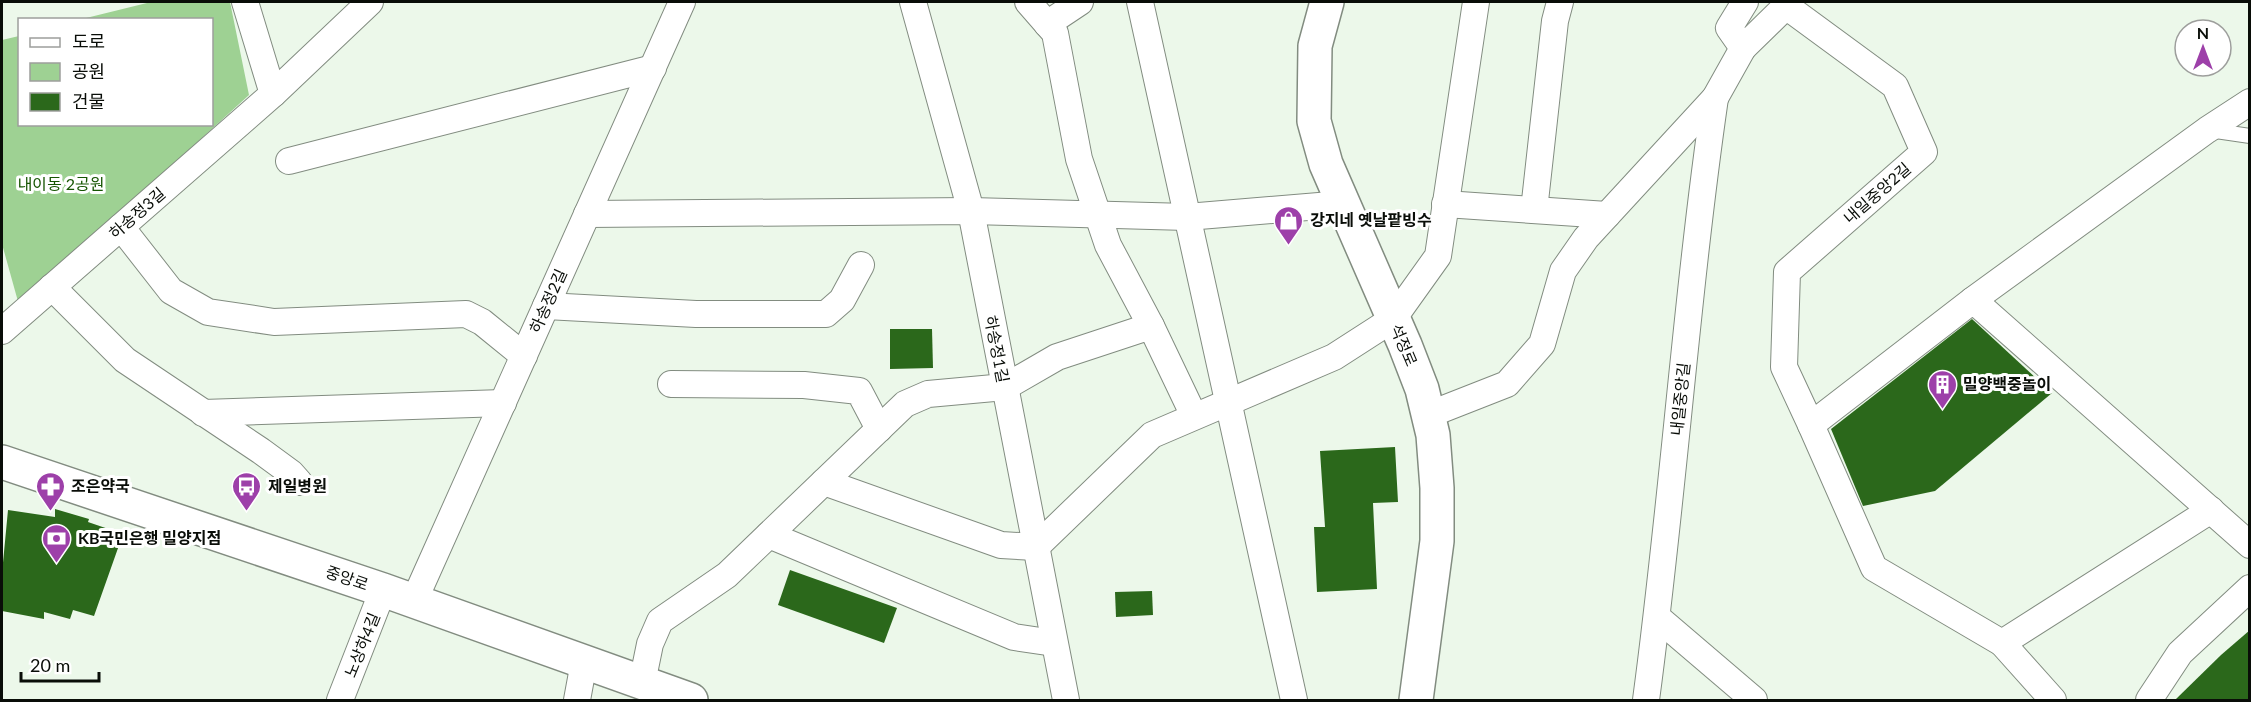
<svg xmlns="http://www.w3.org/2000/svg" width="2251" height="702" font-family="Lato,'Noto Sans KR',sans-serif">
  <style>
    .green { fill: #9ed193 }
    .building { fill: #2b681b }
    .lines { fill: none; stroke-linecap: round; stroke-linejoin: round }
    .lane-casing { stroke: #828c80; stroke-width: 16 }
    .street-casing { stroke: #828c80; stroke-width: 28 }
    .secondary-casing { stroke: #828c80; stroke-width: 36 }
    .lane { stroke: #fff; stroke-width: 14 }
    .street { stroke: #fff; stroke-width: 26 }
    .secondary { stroke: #fff; stroke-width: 33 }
    .labels { text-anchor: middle; stroke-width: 6; stroke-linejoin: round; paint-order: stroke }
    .park-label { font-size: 16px; fill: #165502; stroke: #fff }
    .street-label { font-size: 16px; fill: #090d08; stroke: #fff }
    .poi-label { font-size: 16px; font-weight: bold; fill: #090d08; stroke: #fff; text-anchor: start }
  </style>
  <rect width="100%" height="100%" fill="#ecf8ea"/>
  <!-- green -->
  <path class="green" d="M151 2H230L249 95 19 305 2 244V40L19 36 20 124H212V20L82 19Z"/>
  <!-- building -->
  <g class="building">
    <path d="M1972 319 2052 393 1935 491 1863 506 1831 429Z"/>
    <path d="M890 329H932L933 368 890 369Z"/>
    <path d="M1395 447 1398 502 1373 503 1377 589 1317 592 1314 527H1325L1320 451Z"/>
    <path d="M55 509 89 519 88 522 123 534 94 616 73 610 70 619 44 612V619L2 611V573L8 510 55 517Z"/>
    <path d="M790 570 897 608 884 643 778 605Z"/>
    <path d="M1152 591 1153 615 1116 617 1115 592Z"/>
    <path d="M2250 630V700H2175L2221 655Z"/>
  </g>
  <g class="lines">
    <defs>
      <path id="lane" d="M2209 130 2250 136"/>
      <g id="street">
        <path d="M245 2 273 94"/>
        <path d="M913 2 971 211 1066 700"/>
        <path d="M1028 2 1055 33 1079 159 1108 245 1151 326"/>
        <path d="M1140 2 1294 700"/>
        <path d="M1047 24 1080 2"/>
        <path d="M1743 48 1729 28 1745 2"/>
        <path d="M289 161 653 68"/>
        <path d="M1445 204 1607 215"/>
        <path d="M1534 210 1555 21 1560 2"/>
        <path d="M587 214 971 211 1187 217 1343 204"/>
        <path d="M121 227 171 291 208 312 274 322 466 314 482 322 524 356"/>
        <path d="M52 287 125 360 261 451 291 473 299 482"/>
        <path d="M1973 300 2207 130 2250 102"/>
        <path d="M546 306 696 314H826L842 300 861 265"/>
        <path d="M2 331 273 94 370 2"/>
        <path d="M671 384 804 385 859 391 879 429"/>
        <path d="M203 413 503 403"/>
        <path d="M1428 415 1507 384 1542 344 1563 271 1586 238 1715 98 1743 48 1786 6 1895 86 1924 152 1787 272 1784 367 1811 425 1973 300 2250 545"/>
        <path d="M1811 425 1874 568 2002 643 2211 510"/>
        <path d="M824 482 1001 545 1036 547 1152 435 1334 357 1393 319 1438 256 1476 2"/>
        <path d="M769 535 1014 637 1054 643"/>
        <path d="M414 601 682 2"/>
        <path d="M1658 618 1754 700"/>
        <path d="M2002 643 2053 700"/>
        <path d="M642 683 650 644 660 621 727 575 905 404 928 394 1005 387 1057 357 1151 326 1194 416"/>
        <path d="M340 700 383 590"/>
        <path d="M577 700 584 662"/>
        <path d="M1646 700C1673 500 1686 298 1715 98"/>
        <path d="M2149 700 2180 653 2250 588"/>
      </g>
      <g id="secondary">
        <path d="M1327 2 1315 46 1314 121 1326 164 1405 345 1422 389 1433 435 1437 488V541L1416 700"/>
        <path d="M2 462 383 590 691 700"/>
      </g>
    </defs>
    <!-- lane casing -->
    <use href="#lane" class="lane-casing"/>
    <!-- street casing -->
    <use href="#street" class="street-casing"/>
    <!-- secondary casing -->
    <use href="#secondary" class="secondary-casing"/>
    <!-- lane -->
    <use href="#lane" class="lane"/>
    <!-- street -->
    <use href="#street" class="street"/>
    <!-- secondary -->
    <use href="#secondary" class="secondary"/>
  </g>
  <!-- icons -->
  <defs>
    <symbol id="shop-pin" viewBox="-11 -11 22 30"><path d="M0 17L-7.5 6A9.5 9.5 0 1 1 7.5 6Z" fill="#9d40a9" stroke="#fff"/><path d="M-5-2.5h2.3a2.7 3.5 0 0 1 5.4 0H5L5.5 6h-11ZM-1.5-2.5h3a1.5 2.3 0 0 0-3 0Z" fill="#fff"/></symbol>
    <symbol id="building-pin" viewBox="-11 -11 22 30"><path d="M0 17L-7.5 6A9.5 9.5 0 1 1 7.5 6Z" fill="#9d40a9" stroke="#fff"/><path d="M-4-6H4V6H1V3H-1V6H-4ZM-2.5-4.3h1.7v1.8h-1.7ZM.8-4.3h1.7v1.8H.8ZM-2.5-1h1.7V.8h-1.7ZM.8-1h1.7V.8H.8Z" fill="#fff"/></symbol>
    <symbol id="pharmacy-pin" viewBox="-11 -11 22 30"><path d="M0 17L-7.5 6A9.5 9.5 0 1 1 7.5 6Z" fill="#9d40a9" stroke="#fff"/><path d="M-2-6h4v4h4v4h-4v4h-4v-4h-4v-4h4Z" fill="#fff"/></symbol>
    <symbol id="bus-pin" viewBox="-11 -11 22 30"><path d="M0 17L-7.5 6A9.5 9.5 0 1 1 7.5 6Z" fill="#9d40a9" stroke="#fff"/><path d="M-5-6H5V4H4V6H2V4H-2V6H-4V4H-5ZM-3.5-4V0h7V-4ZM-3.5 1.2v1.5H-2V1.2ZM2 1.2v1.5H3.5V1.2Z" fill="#fff"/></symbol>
    <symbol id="bank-pin" viewBox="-11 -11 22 30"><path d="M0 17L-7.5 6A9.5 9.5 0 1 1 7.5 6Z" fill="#9d40a9" stroke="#fff"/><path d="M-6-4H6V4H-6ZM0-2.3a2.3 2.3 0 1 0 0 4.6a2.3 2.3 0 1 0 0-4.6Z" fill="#fff"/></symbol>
  </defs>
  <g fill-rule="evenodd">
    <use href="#shop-pin" x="1272" y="204" width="33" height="45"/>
    <use href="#building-pin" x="1926" y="368" width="33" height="45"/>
    <use href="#pharmacy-pin" x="34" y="470" width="33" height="45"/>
    <use href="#bus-pin" x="230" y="470" width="33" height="45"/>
    <use href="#bank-pin" x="40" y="522" width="33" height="45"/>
  </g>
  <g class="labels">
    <!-- park labels -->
    <g class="park-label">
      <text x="61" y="190">내이동 2공원</text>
    </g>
    <!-- street labels -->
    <g class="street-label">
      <text transform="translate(1877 193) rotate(-41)" y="6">내일중앙2길</text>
      <text transform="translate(137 213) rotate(-41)" y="6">하송정3길</text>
      <text transform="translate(548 301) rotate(-66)" y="6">하송정2길</text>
      <text transform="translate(1404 345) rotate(67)" y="6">석정로</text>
      <text transform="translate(997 349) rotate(79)" y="6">하송정1길</text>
      <text transform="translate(1680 399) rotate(-84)" y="6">내일중앙길</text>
      <text transform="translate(347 578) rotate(19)" y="6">중앙로</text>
      <text transform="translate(362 645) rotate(-68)" y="6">노상하4길</text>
    </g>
    <!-- poi labels -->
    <g class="poi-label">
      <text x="1310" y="226">강지네 옛날팥빙수</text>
      <text x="1963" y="390">밀양백중놀이</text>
      <text x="71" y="492">조은약국</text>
      <text x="268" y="492">제일병원</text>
      <text x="78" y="544">KB국민은행 밀양지점</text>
    </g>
  </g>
  <!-- border -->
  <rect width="2251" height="702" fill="none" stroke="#090d08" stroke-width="6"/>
  <!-- legend -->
  <rect x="18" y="18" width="195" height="108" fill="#ffffff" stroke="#9d9e9c" stroke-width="1.5"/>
  <rect x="30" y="38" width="30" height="9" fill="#ffffff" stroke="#9d9e9c" stroke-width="1.5"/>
  <text x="72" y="48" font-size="18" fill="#090d08">도로</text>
  <rect x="30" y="63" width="30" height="18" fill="#9ed193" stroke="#9d9e9c" stroke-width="1.5"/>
  <text x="72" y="78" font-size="18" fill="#090d08">공원</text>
  <rect x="30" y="93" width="30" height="18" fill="#2b681b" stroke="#9d9e9c" stroke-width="1.5"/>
  <text x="72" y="108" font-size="18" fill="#090d08">건물</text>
  <!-- north arrow -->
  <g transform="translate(2203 48)"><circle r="28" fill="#ffffff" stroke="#9d9e9c" stroke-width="1.5"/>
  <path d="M0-4.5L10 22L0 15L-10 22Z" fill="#9d40a9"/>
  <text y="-9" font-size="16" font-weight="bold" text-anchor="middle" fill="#090d08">N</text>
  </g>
  <!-- scale -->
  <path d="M21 672v9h78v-9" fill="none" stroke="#090d08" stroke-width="3"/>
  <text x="30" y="672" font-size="18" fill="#090d08" stroke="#ffffff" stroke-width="4.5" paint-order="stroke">20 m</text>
</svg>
